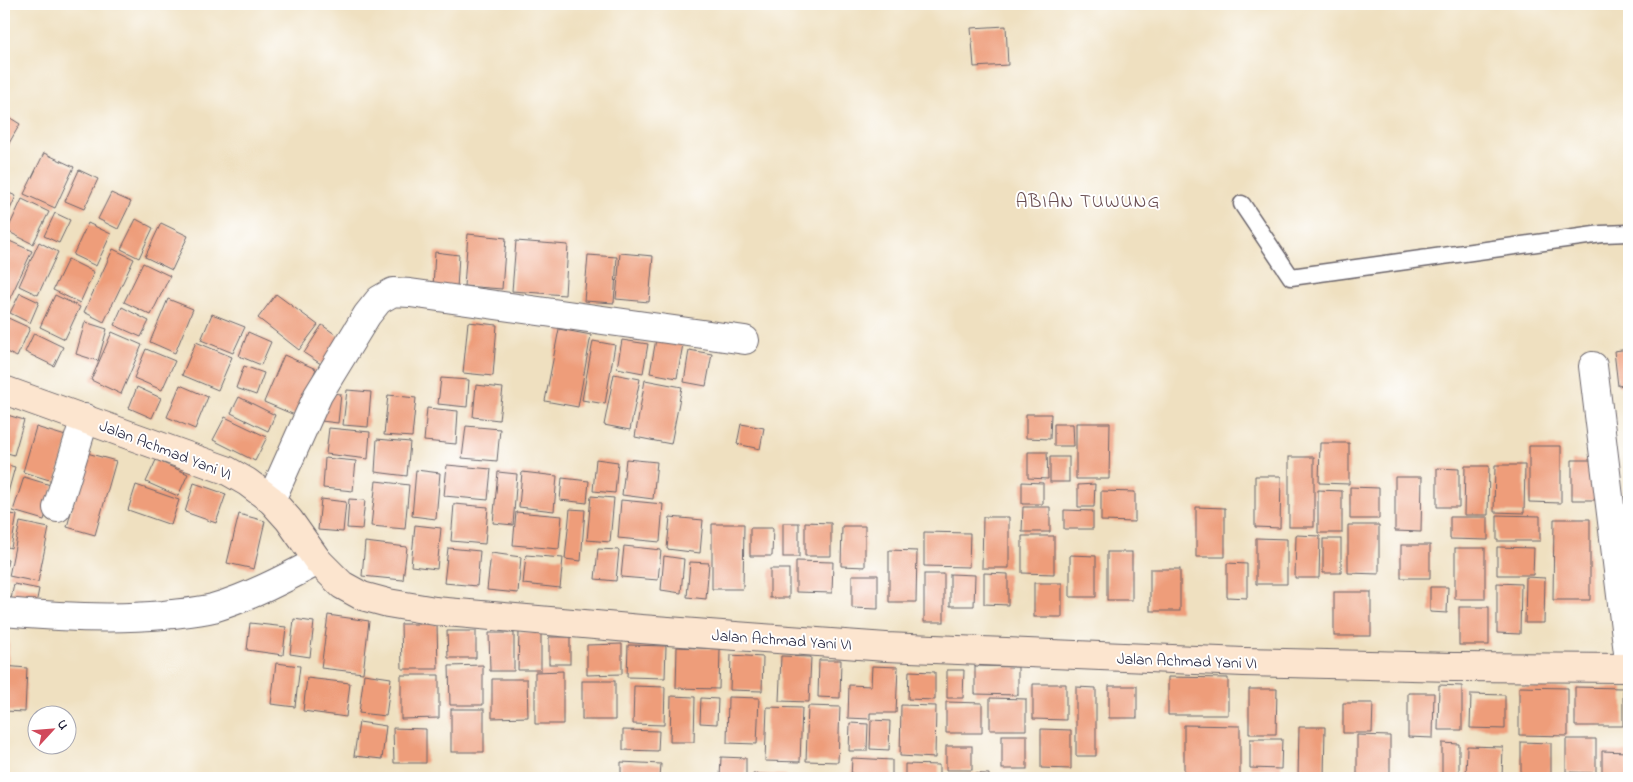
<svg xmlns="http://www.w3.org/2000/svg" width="1633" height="782" font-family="'Indie Flower',sans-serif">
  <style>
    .building { fill: #ee9d7a }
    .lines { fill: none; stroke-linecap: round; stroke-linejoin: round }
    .lane-casing { stroke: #6a646a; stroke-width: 19 }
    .street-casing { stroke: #6a646a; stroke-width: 30 }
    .secondary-casing { stroke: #6a646a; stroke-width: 30 }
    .lane { stroke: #fff; stroke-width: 16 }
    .street { stroke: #fff; stroke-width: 28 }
    .secondary { stroke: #fce5cf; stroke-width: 28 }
    .labels { text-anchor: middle; stroke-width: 4; stroke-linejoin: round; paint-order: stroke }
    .street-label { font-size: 16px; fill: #22223b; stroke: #fff }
    .quarter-label { font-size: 19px; letter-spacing: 1px; fill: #694d51; stroke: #fff }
  </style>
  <rect width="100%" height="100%" fill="#fff"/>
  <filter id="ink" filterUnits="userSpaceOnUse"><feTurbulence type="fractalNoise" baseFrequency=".02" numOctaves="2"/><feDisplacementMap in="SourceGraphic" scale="10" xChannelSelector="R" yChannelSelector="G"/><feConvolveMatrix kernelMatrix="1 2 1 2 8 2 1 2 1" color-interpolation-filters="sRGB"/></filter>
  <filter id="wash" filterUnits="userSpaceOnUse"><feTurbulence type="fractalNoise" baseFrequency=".0096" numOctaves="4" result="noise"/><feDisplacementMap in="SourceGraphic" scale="20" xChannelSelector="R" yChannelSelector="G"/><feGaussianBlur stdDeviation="1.12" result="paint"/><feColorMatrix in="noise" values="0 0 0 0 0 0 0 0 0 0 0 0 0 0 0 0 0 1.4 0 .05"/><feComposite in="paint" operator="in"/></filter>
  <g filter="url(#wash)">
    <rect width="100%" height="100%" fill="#efe0c0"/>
    <g id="blocks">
      <!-- building -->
      <g class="building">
        <path d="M1006 26 1008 65 974 67 971 28Z"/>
        <path d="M4 114 20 124 4 152Z"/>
        <path d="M44 153 74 167 55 208 24 194Z"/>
        <path d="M79 170 98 179 84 209 65 201Z"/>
        <path d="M4 191 16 196 4 223Z"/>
        <path d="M111 193 131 202 118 229 98 219Z"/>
        <path d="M22 199 49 212 33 244 7 231Z"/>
        <path d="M55 213 70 220 59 243 44 236Z"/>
        <path d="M136 219 153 228 139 258 121 249Z"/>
        <path d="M88 223 111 234 96 266 73 255Z"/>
        <path d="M161 223 188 236 172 270 145 257Z"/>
        <path d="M468 234 506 238 502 289 464 286Z"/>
        <path d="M5 239 32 251 4 311V242Z"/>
        <path d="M516 241 568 245 565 295 512 291Z"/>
        <path d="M39 242 58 252 38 295 19 286Z"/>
        <path d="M113 249 134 259 104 322 84 312Z"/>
        <path d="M435 252 459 255 457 289 433 287Z"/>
        <path d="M620 253 653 256 649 302 616 299Z"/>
        <path d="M588 255 617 257 614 303 584 301Z"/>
        <path d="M68 259 94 272 80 303 53 290Z"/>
        <path d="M143 263 170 276 151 315 124 302Z"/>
        <path d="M20 293 39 302 30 323 10 313Z"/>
        <path d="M276 294 318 325 299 350 258 318Z"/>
        <path d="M55 295 80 307 65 339 40 327Z"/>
        <path d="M168 299 193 309 175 353 150 342Z"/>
        <path d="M122 307 149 321 141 337 114 325Z"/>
        <path d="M212 314 245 327 233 353 201 340Z"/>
        <path d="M6 317 30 328 17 357 4 351V322Z"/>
        <path d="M85 322 107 329 98 361 76 354Z"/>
        <path d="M468 322 497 325 493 376 463 373Z"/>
        <path d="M322 325 342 339 324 366 304 353Z"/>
        <path d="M559 329 591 335 578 407 545 401Z"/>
        <path d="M112 332 142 345 121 394 91 380Z"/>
        <path d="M248 332 271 342 261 365 239 356Z"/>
        <path d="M34 333 63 347 54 366 25 352Z"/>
        <path d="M656 339 683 344 677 378 650 373Z"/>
        <path d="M622 340 648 344 643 373 617 368Z"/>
        <path d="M593 341 615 345 605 404 582 400Z"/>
        <path d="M196 342 232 357 218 390 182 375Z"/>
        <path d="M146 349 175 361 162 390 134 378Z"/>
        <path d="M1629 349V384L1618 386 1614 351Z"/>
        <path d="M689 350 712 354 706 386 684 382Z"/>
        <path d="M284 355 316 369 297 416 264 402Z"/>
        <path d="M244 366 264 373 256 395 236 388Z"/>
        <path d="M614 374 640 379 630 430 604 425Z"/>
        <path d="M441 378 469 380 467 407 438 404Z"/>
        <path d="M645 380 682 387 671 444 635 437Z"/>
        <path d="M180 385 208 397 195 429 167 417Z"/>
        <path d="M476 385 503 388 499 420 473 417Z"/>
        <path d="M137 387 161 398 152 418 129 408Z"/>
        <path d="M347 390 371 392 368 427 343 425Z"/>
        <path d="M323 392 341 394 338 423 321 421Z"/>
        <path d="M388 395 416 398 412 437 384 435Z"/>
        <path d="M239 397 275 415 268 431 231 413Z"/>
        <path d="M427 408 458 411 456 444 424 441Z"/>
        <path d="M4 414 24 420 14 455 4 452Z"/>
        <path d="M1026 414H1051L1050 439 1026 438Z"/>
        <path d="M225 417 267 437 255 461 213 440Z"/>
        <path d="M1076 423H1110L1109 479H1076Z"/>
        <path d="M741 424 764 428 760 449 737 444Z"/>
        <path d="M1054 424H1073L1074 446H1054Z"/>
        <path d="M466 426 500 429 497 461 462 458Z"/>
        <path d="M36 427 69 437 56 482 23 472Z"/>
        <path d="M329 428 370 432 368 459 326 454Z"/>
        <path d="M377 439 410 442 407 476 375 472Z"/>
        <path d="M1320 443H1349V484L1319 483Z"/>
        <path d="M1529 446H1561V503L1529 502Z"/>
        <path d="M1028 452H1047L1048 479 1028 478Z"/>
        <path d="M87 453 116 461 95 535 67 527Z"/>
        <rect x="1050" y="457" width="19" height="25"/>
        <rect x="1289" y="457" width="25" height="70"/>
        <path d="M325 458 356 461 353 491 323 488Z"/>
        <path d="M596 459 618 462 615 493 593 491Z"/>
        <path d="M626 459 657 462 653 499 622 495Z"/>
        <path d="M156 460 188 474 178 496 146 482Z"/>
        <path d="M1572 460H1598L1597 500H1572Z"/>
        <path d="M4 464 15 467 6 500H4Z"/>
        <path d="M447 465 491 469 488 500 444 496Z"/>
        <path d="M1495 465H1525L1524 513 1494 512Z"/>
        <path d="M1465 466H1489L1488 515H1464Z"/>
        <path d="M1437 468 1459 469V507H1437Z"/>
        <path d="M416 470 440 473 436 519 412 516Z"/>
        <path d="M498 472 517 474 513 525 493 523Z"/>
        <path d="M522 472 557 476 554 511 519 507Z"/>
        <path d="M1255 476H1281L1280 528 1255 527Z"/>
        <path d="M24 477 54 486 44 520 13 511Z"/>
        <path d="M1395 477H1422L1421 532 1395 531Z"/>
        <path d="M562 478 589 481 587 503 560 500Z"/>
        <path d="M376 481 409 485 405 529 371 526Z"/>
        <path d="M1022 482 1043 483V504H1022Z"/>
        <path d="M194 483 226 494 216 523 185 512Z"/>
        <path d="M1095 484 1094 507H1078V485Z"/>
        <path d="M136 485 179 500 171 525 128 510Z"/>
        <path d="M1350 487 1379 488V519H1350Z"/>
        <path d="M1318 490 1342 491V533H1318Z"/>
        <path d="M1101 491 1135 492V522L1101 521Z"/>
        <path d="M591 496 614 498 610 542 587 540Z"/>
        <path d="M321 499 346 502 343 532 318 530Z"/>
        <path d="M349 499 365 500 362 529 347 528Z"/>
        <path d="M621 500 663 504 660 542 618 538Z"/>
        <path d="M454 504 488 507 485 544 451 541Z"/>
        <path d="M1023 507H1050V532H1022Z"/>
        <path d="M1196 507 1225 508V557H1196Z"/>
        <path d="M570 509 585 510 581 561 565 559Z"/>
        <path d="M1064 510 1093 511V529H1064Z"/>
        <path d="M516 512 562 516 559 549 513 545Z"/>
        <path d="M4 513 17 515 11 548 4 546Z"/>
        <path d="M239 514 265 521 254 569 227 563Z"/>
        <path d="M1497 515 1540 516V541H1497Z"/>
        <path d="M670 517 703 520 700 553 667 549Z"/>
        <path d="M983 517H1009V568H982Z"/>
        <path d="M1450 517H1488V540L1450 539Z"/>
        <path d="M1554 519H1590V600H1553Z"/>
        <path d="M20 522 49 528 38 582 9 576Z"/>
        <path d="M805 522 831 523V556H805Z"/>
        <rect x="783" y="523" width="16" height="34"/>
        <path d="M712 524H744L743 589H712Z"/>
        <path d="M415 525 441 528 437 569 411 566Z"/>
        <path d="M1348 525H1379V574L1348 573Z"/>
        <path d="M842 526H865V567L841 566Z"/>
        <path d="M750 528H773L772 556H750Z"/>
        <path d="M924 532 970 533 969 567 924 566Z"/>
        <path d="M1296 535 1320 536 1319 578H1295Z"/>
        <path d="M1022 536H1054V574L1022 573Z"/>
        <path d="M1256 538 1287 539V584H1256Z"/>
        <rect x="1323" y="539" width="18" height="34"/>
        <path d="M365 542 407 547 403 580 362 576Z"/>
        <rect x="1401" y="545" width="29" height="33"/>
        <path d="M624 546 661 550 658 580 621 577Z"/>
        <path d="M1497 547 1534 548 1533 575H1497Z"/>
        <path d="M448 548 480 551 477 586 444 583Z"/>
        <rect x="1455" y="548" width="30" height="51"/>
        <path d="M598 549 619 550 616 581 595 579Z"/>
        <path d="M889 550 917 551 916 602H889Z"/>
        <rect x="1107" y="552" width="25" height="48"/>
        <path d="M491 553 521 557 518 593 487 590Z"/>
        <path d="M526 555 563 558 560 588 523 584Z"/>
        <path d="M1070 555 1096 556V597H1070Z"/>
        <path d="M664 556 684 559 681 593 661 590Z"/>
        <path d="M4 559 8 560 5 576H4Z"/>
        <path d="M796 561 833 562 832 593 796 592Z"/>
        <path d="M690 562 709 563 706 599 687 597Z"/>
        <path d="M1227 563 1247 564V598L1227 597Z"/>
        <rect x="770" y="569" width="19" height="29"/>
        <rect x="1150" y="569" width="30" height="42"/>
        <path d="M984 573 1008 574V605L984 604Z"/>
        <rect x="924" y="574" width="20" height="48"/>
        <path d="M950 574 975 575 974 606H950Z"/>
        <path d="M852 575H878V609L852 608Z"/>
        <path d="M1526 577 1545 578 1544 623H1525Z"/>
        <rect x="1034" y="583" width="28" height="34"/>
        <path d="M1497 583 1521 584 1520 634 1497 633Z"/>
        <path d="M14 584 39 589 34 614 9 609Z"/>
        <path d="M1430 587H1448L1447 613 1430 612Z"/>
        <rect x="1334" y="592" width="37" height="44"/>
        <rect x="1459" y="607" width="30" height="38"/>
        <path d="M328 615 369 621 363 673 321 668Z"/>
        <path d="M294 619 314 622 310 657 290 654Z"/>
        <path d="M250 623 286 627 283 655 247 650Z"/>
        <path d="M401 624H437L438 669H402Z"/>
        <path d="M447 631H476V658H448Z"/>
        <path d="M519 632H541V670H518Z"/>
        <path d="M489 633H514V671H490Z"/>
        <rect x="549" y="637" width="21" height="27"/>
        <path d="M4 639 9 640 8 666 4 665Z"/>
        <path d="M622 644V674L587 675V645Z"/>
        <path d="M628 645 666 646 665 678 627 677Z"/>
        <path d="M677 647 720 649 719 689 676 688Z"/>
        <path d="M731 655 763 657 762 691 730 690Z"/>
        <path d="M781 656 811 657 809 702 779 701Z"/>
        <path d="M819 660H841L840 698 818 697Z"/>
        <path d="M276 663 300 666 295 707 271 704Z"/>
        <path d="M483 665V705H450L449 666Z"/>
        <path d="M4 666 27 668 25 712 4 711Z"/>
        <path d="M872 666 898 667 896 713H870V719L848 718 849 685 871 686Z"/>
        <path d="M975 666 1018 667V695L975 694Z"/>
        <path d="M947 670H964L963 698H947Z"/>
        <path d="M563 671V724H535V672Z"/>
        <path d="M909 671 935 672V700L908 699Z"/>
        <path d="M364 674 391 678 386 716 359 713Z"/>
        <path d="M401 675H439V718L401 719Z"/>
        <path d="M1168 677 1228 678V715H1168Z"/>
        <path d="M307 678 350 683 346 717 303 711Z"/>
        <path d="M492 679H527L528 717 492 718Z"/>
        <rect x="582" y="681" width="33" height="39"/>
        <path d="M1033 684H1066V720L1033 719Z"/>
        <path d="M1439 685 1462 686V730H1438Z"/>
        <path d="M634 686 665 687 664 725 633 724Z"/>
        <rect x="1109" y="686" width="28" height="32"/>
        <path d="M1076 687 1096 688V756H1076Z"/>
        <path d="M1519 687 1568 688V736L1519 735Z"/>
        <path d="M1575 687 1623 688V726H1575Z"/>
        <path d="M1249 689H1277L1276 734H1249Z"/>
        <path d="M1408 693H1434L1433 738 1408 737Z"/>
        <path d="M1471 694 1505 695V729L1470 728Z"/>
        <path d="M671 696 695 697 694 742H670Z"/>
        <path d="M728 697 759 698 757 744 727 743Z"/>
        <path d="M701 698 718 699 717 724 700 723Z"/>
        <path d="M990 698 1026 699V730H990Z"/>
        <path d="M946 702 982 703V733H946Z"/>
        <path d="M1343 703H1373L1372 733H1343Z"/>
        <path d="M901 705 936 706 935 758 900 756Z"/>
        <path d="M808 706 840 707 838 762 806 761Z"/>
        <path d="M767 707 802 708 800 762 765 761Z"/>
        <rect x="451" y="709" width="33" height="43"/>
        <path d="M871 720 890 721 889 750 870 749Z"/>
        <path d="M359 722 386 726 382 759 354 756Z"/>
        <path d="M850 723 868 724 867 751H849Z"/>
        <path d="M1184 725 1240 726V777H1184Z"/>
        <path d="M1299 727H1325L1324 778H1298Z"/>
        <path d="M393 728 426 729V763H394Z"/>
        <path d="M1041 729 1071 730V769L1041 768Z"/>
        <path d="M623 730 659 731 658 751 623 750Z"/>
        <rect x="1002" y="735" width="25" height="34"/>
        <path d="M1357 735 1390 736V775H1357Z"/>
        <path d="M1250 739H1282L1281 769 1250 768Z"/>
        <path d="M1566 739H1596V773L1566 772Z"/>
        <path d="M1521 742 1551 743V778H1521Z"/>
        <path d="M1442 743 1459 744V778H1442Z"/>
        <rect x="946" y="746" width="26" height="24"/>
        <path d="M1467 746 1503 747 1502 778H1466Z"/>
        <path d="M1602 751 1627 752V778H1602Z"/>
        <path d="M721 757 746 758V778H720Z"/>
        <path d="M852 758 892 760V778H851Z"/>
        <path d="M621 762 661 764 660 778H621Z"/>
        <path d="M905 764 939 765V778H905Z"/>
        <path d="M953 773 989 774V778H953Z"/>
        <path d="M753 774 786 775V778H753Z"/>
      </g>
    </g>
  </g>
  <g filter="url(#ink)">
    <use href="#blocks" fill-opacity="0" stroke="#6a646a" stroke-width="1"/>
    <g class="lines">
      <defs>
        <path id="lane" d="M1242 204 1291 277 1602 234 1629 233"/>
        <g id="street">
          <path d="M1593 366 1629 661"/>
          <path d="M271 500 318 395 367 315 379 300 393 292 410 293 745 340"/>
          <path d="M57 508 85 418"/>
          <path d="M4 612C57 617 111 620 164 615 180 613 198 612 213 608 250 597 284 579 318 561"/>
        </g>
        <path id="secondary" d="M4 390 226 470 247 482 271 500 289 520 318 561 342 585 362 596 388 603 435 611 641 629 886 647 1244 662 1453 667 1629 668"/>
      </defs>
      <!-- lane casing -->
      <use href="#lane" class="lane-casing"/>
      <!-- street casing -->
      <use href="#street" class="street-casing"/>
      <!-- secondary casing -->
      <use href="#secondary" class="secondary-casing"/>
      <!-- lane -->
      <use href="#lane" class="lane"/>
      <!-- street -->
      <use href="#street" class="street"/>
      <!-- secondary -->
      <use href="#secondary" class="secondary"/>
    </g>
  </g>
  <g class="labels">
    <!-- street labels -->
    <g class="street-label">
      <text transform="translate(166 449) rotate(21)" y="6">Jalan Achmad Yani VI</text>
      <text transform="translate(782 639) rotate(4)" y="6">Jalan Achmad Yani VI</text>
      <text transform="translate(1187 660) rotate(2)" y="6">Jalan Achmad Yani VI</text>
    </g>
    <!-- quarter labels -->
    <g class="quarter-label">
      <text x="1088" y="207">ABIAN TUWUNG</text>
    </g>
  </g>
  <!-- margin -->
  <rect width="1633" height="782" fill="none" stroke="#fff" stroke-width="20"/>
  <!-- north arrow -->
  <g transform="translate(52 730) rotate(64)"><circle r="24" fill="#ffffff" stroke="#a7a7b1"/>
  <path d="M0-4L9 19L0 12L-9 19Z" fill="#d1495b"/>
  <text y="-8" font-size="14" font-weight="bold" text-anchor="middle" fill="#22223b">U</text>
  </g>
</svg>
